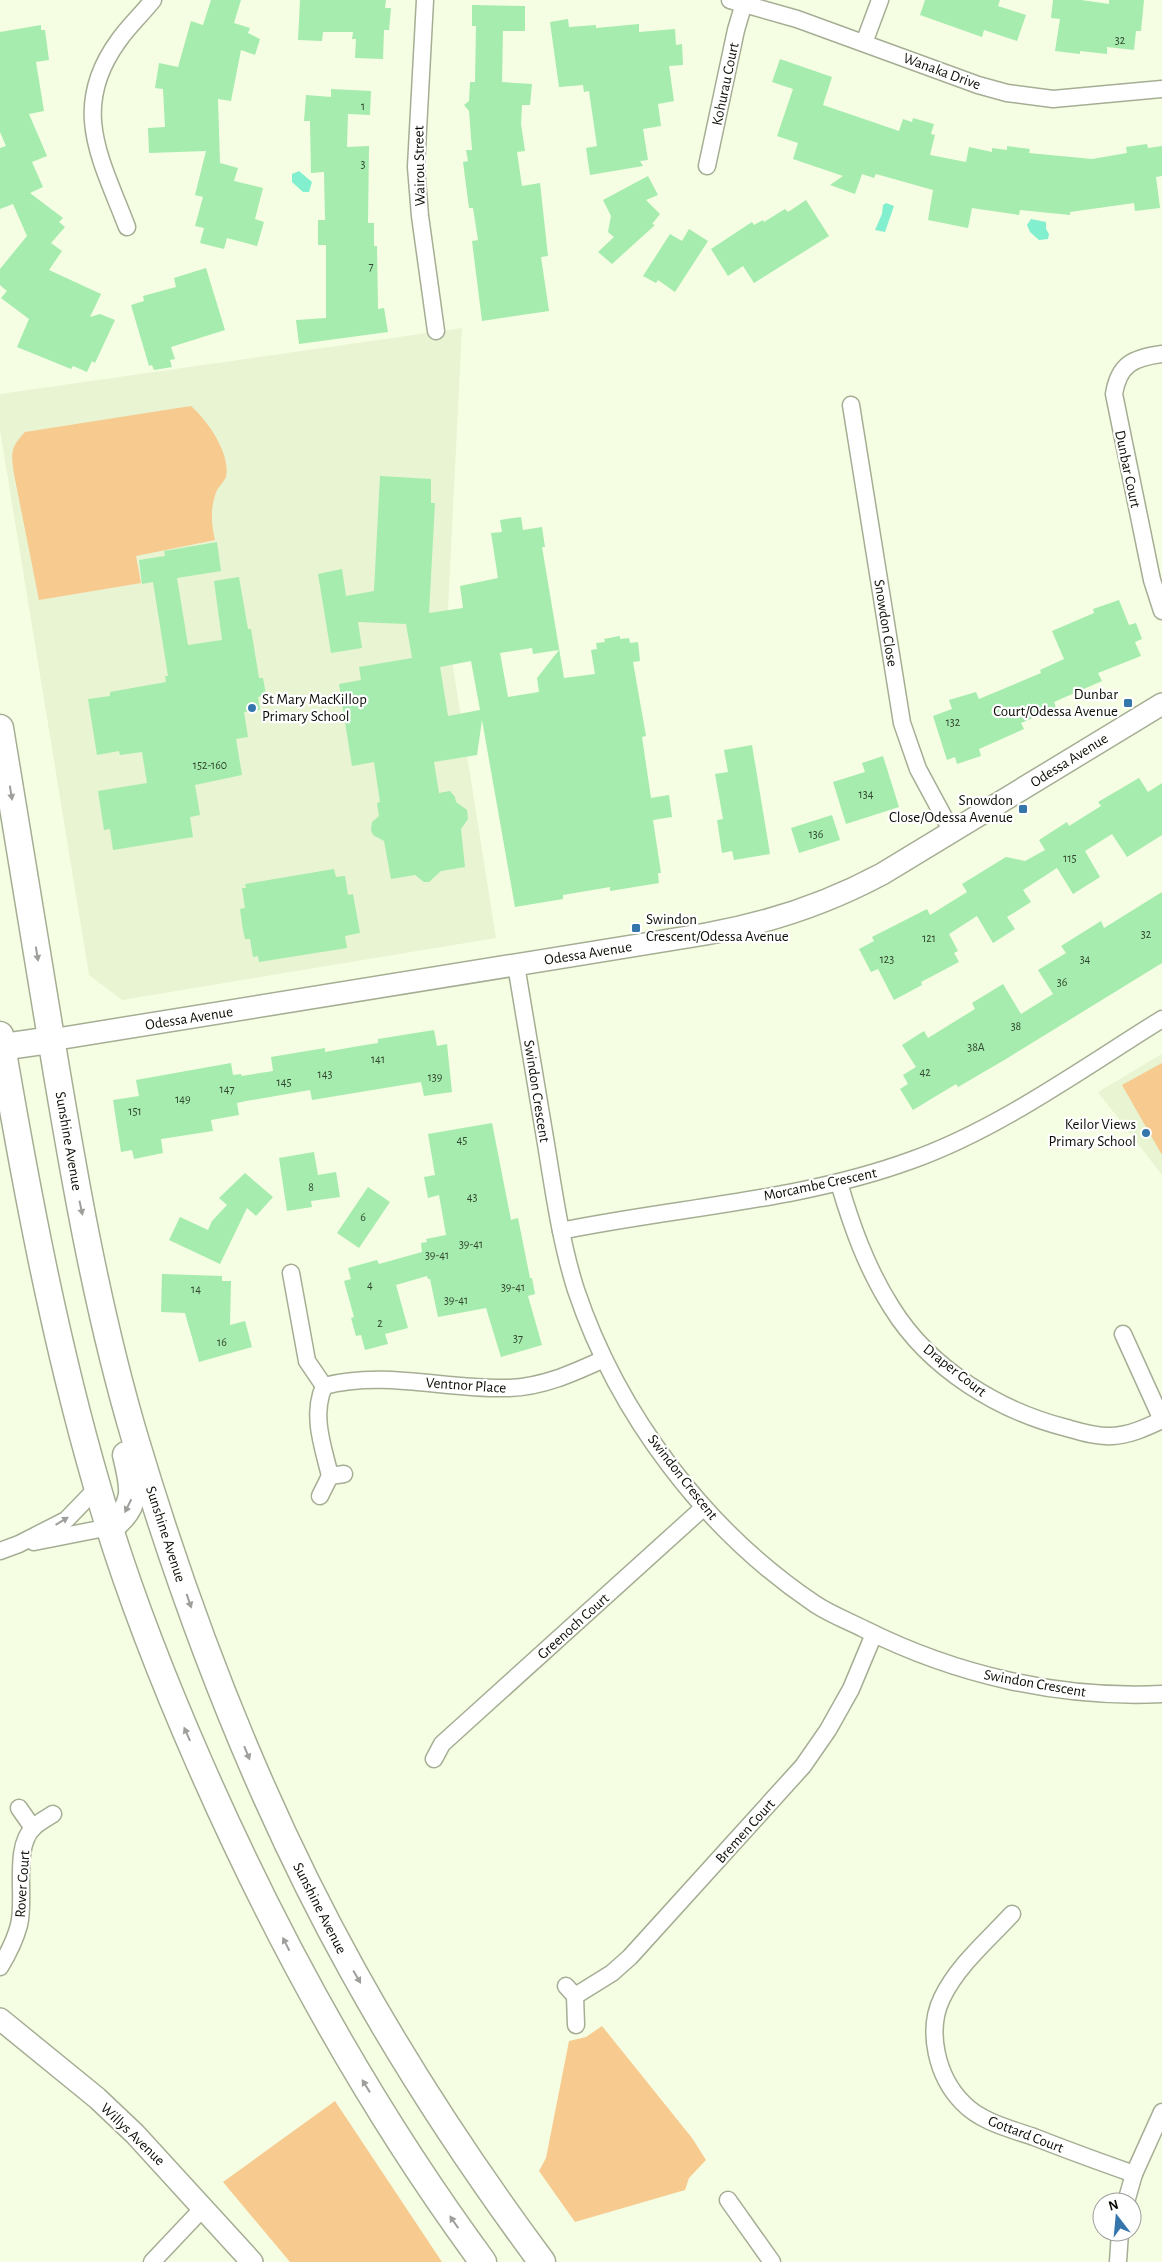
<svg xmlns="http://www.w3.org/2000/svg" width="1162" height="2262" font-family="'Alegreya Sans',sans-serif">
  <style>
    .built { fill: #e8f4d2 }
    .green { fill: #f7ca8f }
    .water { fill: #82efcf }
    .building { fill: #a5ecae; fill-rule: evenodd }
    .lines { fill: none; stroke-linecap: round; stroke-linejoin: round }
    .minor-casing { stroke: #a5ae94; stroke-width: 19 }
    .tertiary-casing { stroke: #a5ae94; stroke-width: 24 }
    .primary-casing { stroke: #a5ae94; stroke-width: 29 }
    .minor { stroke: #fff; stroke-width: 16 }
    .tertiary { stroke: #fff; stroke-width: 21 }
    .primary { stroke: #fff; stroke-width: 26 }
    .oneway { fill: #9d9f9b }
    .poi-dot { fill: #3476ac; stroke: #fff; stroke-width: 2 }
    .labels { text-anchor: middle; stroke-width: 4.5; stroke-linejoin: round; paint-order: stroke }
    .number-label { font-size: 12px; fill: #32462f }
    .street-label { font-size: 15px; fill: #0b0e05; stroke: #fff }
    .poi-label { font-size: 15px; fill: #0b0e05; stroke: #fff; text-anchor: end }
  </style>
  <rect width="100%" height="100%" fill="#f5fee3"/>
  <!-- built -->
  <g class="built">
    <path d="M462 328 447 629 496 938 122 1000 89 975 0 430V394Z"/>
    <path d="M1162 1054V1175L1098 1092Z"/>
  </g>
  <!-- green -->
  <g class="green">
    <path d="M191 406C208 421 231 454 226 477 224 482 219 486 217 490 210 507 211 523 215 540L136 556 141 583 39 600 14 474C11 453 10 448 25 432Z"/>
    <path d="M1162 1063V1155L1122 1085Z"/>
    <path d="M602 2026 692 2138 706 2160 689 2178 685 2190 575 2222 539 2171 546 2158 569 2041 586 2037Z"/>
    <path d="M335 2101 442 2262H290L223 2182Z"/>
  </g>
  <!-- water -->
  <g class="water">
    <path d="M299 171 312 182 309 192H303L292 182V174Z"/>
    <path d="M886 203 894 206 885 232 875 230 882 214 883 205Z"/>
    <path d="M1031 219 1046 222V229L1049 234 1048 239 1039 240 1030 232 1027 225Z"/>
  </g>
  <!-- building -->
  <g class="building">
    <path d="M211 0H241L234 23 250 28 248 33 260 39 255 55 241 50 231 101 218 99 220 163 238 168 234 181 263 188 255 219 264 222 257 246 227 238 224 249 200 243 204 228 195 226 203 197 195 195 206 151 149 153 148 128 165 127 163 89 155 88 159 63 178 67 191 21 203 25Z"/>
    <path d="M300 0H386L385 8H391L389 30H384L383 59 355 58 356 39H352L353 32H323L322 41 298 40Z"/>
    <path d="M925 0H1000L998 6 1026 15 1017 41 984 30 982 37 920 15Z"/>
    <path d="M1053 0H1081L1109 4V0H1144L1141 31H1136L1134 50 1107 47V54L1080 51V54L1055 51 1060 19 1051 18Z"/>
    <path d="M472 5 525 6V31H503L502 82 532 84 530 105H522L521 124 525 151 517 152 522 186 540 183 548 256 541 257 549 311 482 321 472 241 478 240 473 208H469L463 162 468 161 466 150H472L469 111 464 105 469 101 470 82H475L476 26H472Z"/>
    <path d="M568 19 569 27 596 25V28L639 24V32L675 29 676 45 682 44 683 65 669 66 674 101 658 104 661 126 643 129 648 160 640 161 643 166 590 175 586 148 597 146 589 91 584 92 583 85 559 87 550 22Z"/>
    <path d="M41 25V30H45L49 60 36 62 44 111 29 114 47 156 32 162 43 187 30 193 63 218 59 222 65 227 51 243 62 251 49 270 101 294 90 317 100 314 115 320 95 363 92 361 87 372 73 366 71 369 17 347 29 319 1 298 7 291 0 285V269L27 236 13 204 0 209V148L6 146 0 132V32Z"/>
    <path d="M780 59 832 77 823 105 899 131 903 119 912 122 913 118 934 124 931 134 935 135 930 155 966 162 969 147 992 152V148L1007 150V146L1030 149 1029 153 1092 159 1127 153 1126 147 1147 144 1148 148 1162 146V176L1156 177 1160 208 1135 211 1134 203 1070 212V215L1020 210 1019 215 972 208 968 228 928 220 933 190 876 174 874 178 862 174 855 194 830 185 843 176 793 159 798 143 777 136 793 89 772 82Z"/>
    <path d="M331 89 371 91 370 115 348 114 347 147 369 146 368 223H374V246H377L378 309 384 308 388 332 299 344 296 320 326 318V245H318V220H325L324 172 311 173 310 121H304L306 95 331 97Z"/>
    <path d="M648 176 658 195 646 200 660 214 652 224 655 225 612 264 598 252 614 237 608 232 611 216 603 200Z"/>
    <path d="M806 200 829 236 754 283 743 266 728 276 711 249 752 222 754 225 763 220 764 222 785 209 788 212Z"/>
    <path d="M689 229 708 241 675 292 658 280 656 283 643 276 670 234 682 241Z"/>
    <path d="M206 268 225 330 171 347 175 359 170 360 172 367 154 370 152 365 149 366 131 305 144 301 143 296 176 287 174 278Z"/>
    <path d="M380 476 431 479V503H435L429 613 463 608 460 586 498 578 491 533 502 532 500 520 521 517 523 530 542 527 545 547H542L564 678 595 674 591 650 597 649 596 643 605 642 604 639 620 636V639L629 638 630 643 638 642 640 661 633 662 646 736 642 737 651 798 669 795 672 817 653 820 661 873H658L659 883 610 891V887L563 895V899L515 907 482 720 477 755 434 762 439 793 450 791 455 797 456 802 467 810 468 819 461 829 465 867 441 871 429 882H424L415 875 391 879 384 841 373 835 371 830 372 822 379 816 377 803 380 802 374 762 352 766 339 684 361 680 359 667 412 658 406 624 358 622 362 648 331 653 318 574 342 569 346 596 374 591ZM532 648 533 654 559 650 537 678 539 692 508 697 500 653ZM471 661 480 710 448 716 440 667Z"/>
    <path d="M217 542 221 571 177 578 188 645 222 640 214 581 239 577 248 629H251L259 678H263L266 695 258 697 260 710 244 712 248 737 236 739 242 775 195 785 200 815 190 817 193 837 113 850 110 829 104 830 98 791 147 783 142 752 120 755 119 751 97 755 88 699 110 696V692L166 682 165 676H168L153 582 142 584 139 560 165 556 164 551Z"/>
    <path d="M1119 600 1129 625 1136 623 1142 639 1135 642 1141 656 1098 673 1102 681 1054 702 1056 708 1021 723 1024 729 979 749 981 756 957 764 955 757 947 760 933 716 952 709 949 700 976 692 979 699 1041 673 1040 670 1064 659 1052 631 1094 613 1093 609Z"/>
    <path d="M752 745 770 854 734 860 732 851 722 853 717 820 723 819 715 774 728 772 724 750Z"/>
    <path d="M883 756 899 807 846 824 833 782 865 772 862 763Z"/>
    <path d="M1139 778 1148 792 1162 783V835L1127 857 1112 834 1085 851 1100 877 1073 894 1057 868 1023 890 1031 902 1007 917 1015 929 993 943 977 916 949 934 958 951 954 953 959 962 921 982 922 985 894 1000 878 969 871 972 859 949 874 941 872 937 927 909 930 915 967 892 962 884 1006 857 1025 861 1045 850 1039 840 1067 822 1069 826 1101 806 1098 802Z"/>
    <path d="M832 815 840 840 799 853 791 828Z"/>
    <path d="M334 869 336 877 345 876 348 895 353 894 360 933 345 936 347 948 259 962 258 956 253 957 250 939H245L243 930 240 909 245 908 242 888H246L245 884Z"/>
    <path d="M1162 892V963L1006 1059 958 1087 956 1084 913 1110 900 1089 908 1084 903 1075 916 1067 902 1045 924 1031 928 1038 975 1009 972 1003 1003 984 1021 1014 1053 994 1038 970 1066 953 1061 946 1101 921 1104 928Z"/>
    <path d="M434 1030 437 1046 447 1044 452 1092 424 1096 421 1082 312 1100 310 1090 246 1101 237 1103 239 1115 211 1120 213 1131 161 1139 163 1153 134 1159 132 1150 121 1152 113 1100 139 1096 136 1080 231 1063 233 1075 241 1074 242 1076 273 1071 271 1057 325 1048V1052L359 1046 378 1043V1039Z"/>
    <path d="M492 1123 511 1220 518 1218 530 1278H532L535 1294 528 1296 542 1345 501 1357 486 1308 438 1317 430 1279H428L427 1276 396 1285 408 1328 385 1334 388 1344 365 1350 361 1335 356 1336 351 1318 354 1317 344 1281 351 1279 348 1268 377 1260 379 1264 422 1252 421 1243 427 1242 426 1239 446 1235 439 1195 428 1198 424 1177 435 1175 428 1134Z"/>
    <path d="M314 1152 318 1175 336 1172 340 1197 311 1201 312 1207 287 1211 279 1158Z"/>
    <path d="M245 1173 273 1197 256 1216 247 1208 220 1264 169 1240 180 1217 208 1230 212 1221 227 1205 219 1198Z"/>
    <path d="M368 1187 390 1202 359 1248 337 1233Z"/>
    <path d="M162 1274 222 1276V1281H231L230 1325 245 1321 252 1347 199 1362 185 1313 161 1312Z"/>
  </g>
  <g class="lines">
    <defs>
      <g id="minor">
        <path d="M425 0 416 167 420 216 436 331"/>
        <path d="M730 0 797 19 978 85 1007 93 1053 99 1162 89"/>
        <path d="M864 43 880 0"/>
        <path d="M707 166 736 30 744 3"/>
        <path d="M127 227C101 159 69 108 119 40 129 26 142 14 153 0"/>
        <path d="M1162 354C1133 358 1119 364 1114 394L1152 580 1162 611"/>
        <path d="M851 405 902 723 918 769 952 832"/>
        <path d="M516 965C526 1025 536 1085 546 1144 554 1193 561 1243 576 1290 618 1415 706 1531 815 1604 830 1614 848 1621 864 1629 956 1675 1059 1699 1162 1694"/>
        <path d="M839 1183C852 1227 867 1269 892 1308 930 1369 999 1411 1067 1428 1081 1432 1097 1437 1112 1436 1130 1435 1145 1428 1162 1420"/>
        <path d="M561 1231C678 1207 800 1201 912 1160 999 1129 1083 1068 1162 1019"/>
        <path d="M291 1273 307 1361 324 1386"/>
        <path d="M1123 1334 1162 1420"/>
        <path d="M324 1386C385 1370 447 1390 509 1388 543 1387 573 1373 604 1359"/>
        <path d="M324 1386C311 1416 323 1446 330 1476"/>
        <path d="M320 1496 330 1476 344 1474"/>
        <path d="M34 1542 110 1527"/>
        <path d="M0 1551 19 1544 66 1520 97 1488"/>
        <path d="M434 1759 442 1744 703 1508"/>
        <path d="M19 1808 33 1828"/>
        <path d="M1012 1914C988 1940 958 1965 942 1998 926 2031 937 2077 963 2103 981 2122 1011 2129 1034 2137 1067 2150 1100 2162 1134 2174"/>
        <path d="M0 1967C8 1954 15 1940 19 1925 26 1898 12 1847 34 1827 39 1822 47 1818 53 1814"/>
        <path d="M566 1986 575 1996 576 2025"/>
        <path d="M575 1996 612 1973 630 1957 803 1766 828 1730 851 1689 874 1634"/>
        <path d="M728 2200 772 2262"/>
        <path d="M1126 2202 1134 2174 1162 2112"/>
        <path d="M152 2262 204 2207"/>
        <path d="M1118 2262 1120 2232"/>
      </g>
      <g id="tertiary">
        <path d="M51 1040 706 934C769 923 826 904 882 874L1162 704"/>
        <path d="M0 2019 97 2098 135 2134 252 2262"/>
      </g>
      <g id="primary">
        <path d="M0 728C17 832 34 935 51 1038 73 1171 96 1306 134 1435 189 1620 259 1802 353 1971 409 2072 473 2169 542 2262"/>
        <path d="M0 1035C26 1187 54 1338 97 1486 124 1581 160 1673 199 1762 276 1938 369 2107 483 2262"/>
        <path d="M2 1047 51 1040"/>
        <path d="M110 1527C139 1506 134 1487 126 1455"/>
      </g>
    </defs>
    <!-- minor casing -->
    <use href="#minor" class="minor-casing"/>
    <!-- tertiary casing -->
    <use href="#tertiary" class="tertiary-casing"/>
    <!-- primary casing -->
    <use href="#primary" class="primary-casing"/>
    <!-- minor -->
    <use href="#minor" class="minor"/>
    <!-- tertiary -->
    <use href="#tertiary" class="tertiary"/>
    <!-- primary -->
    <use href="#primary" class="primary"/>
  </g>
  <!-- one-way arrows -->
  <defs><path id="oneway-solid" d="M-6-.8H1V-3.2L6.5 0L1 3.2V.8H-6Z" transform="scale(1.25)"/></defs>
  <g class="oneway">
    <use href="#oneway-solid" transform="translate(11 793) rotate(81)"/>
    <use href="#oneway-solid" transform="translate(37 954) rotate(81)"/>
    <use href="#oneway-solid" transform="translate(81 1208) rotate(78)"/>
    <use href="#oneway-solid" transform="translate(128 1506) rotate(116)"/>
    <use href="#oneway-solid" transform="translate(62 1521) rotate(-31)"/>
    <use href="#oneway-solid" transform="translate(189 1601) rotate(71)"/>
    <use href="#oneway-solid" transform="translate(187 1734) rotate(-114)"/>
    <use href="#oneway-solid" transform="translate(247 1753) rotate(68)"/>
    <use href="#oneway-solid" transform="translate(286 1944) rotate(-117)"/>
    <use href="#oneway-solid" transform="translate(357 1977) rotate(60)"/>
    <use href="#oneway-solid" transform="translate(366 2086) rotate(-122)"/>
    <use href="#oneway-solid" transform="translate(454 2222) rotate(-125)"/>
  </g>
  <!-- markers -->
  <g class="poi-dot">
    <rect x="1123" y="698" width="10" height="10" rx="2.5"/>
    <circle cx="252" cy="708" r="5"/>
    <rect x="1018" y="804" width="10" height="10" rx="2.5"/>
    <rect x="631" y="923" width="10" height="10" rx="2.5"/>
    <circle cx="1146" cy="1133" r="5"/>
  </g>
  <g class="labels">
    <!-- number labels -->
    <g class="number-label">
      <text x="1120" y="44">32</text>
      <text x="363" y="110">1</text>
      <text x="363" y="168">3</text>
      <text x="371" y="270">7</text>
      <text x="953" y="726">132</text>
      <text x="210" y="769">152-160</text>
      <text x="866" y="798">134</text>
      <text x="816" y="838">136</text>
      <text x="1070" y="862">115</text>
      <text x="1146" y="938">32</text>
      <text x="929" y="942">121</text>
      <text x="887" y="963">123</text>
      <text x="1085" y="963">34</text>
      <text x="1062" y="986">36</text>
      <text x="1016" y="1030">38</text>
      <text x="976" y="1051">38A</text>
      <text x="378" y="1063">141</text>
      <text x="925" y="1076">42</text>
      <text x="325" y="1078">143</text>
      <text x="435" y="1081">139</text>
      <text x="284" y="1086">145</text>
      <text x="227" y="1093">147</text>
      <text x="183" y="1103">149</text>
      <text x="135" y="1115">151</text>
      <text x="462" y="1144">45</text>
      <text x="311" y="1191">8</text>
      <text x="472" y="1201">43</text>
      <text x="363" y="1221">6</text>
      <text x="471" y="1248">39-41</text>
      <text x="437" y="1259">39-41</text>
      <text x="370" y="1289">4</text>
      <text x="513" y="1291">39-41</text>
      <text x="196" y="1293">14</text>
      <text x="456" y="1304">39-41</text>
      <text x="380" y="1327">2</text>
      <text x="518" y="1342">37</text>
      <text x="222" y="1346">16</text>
    </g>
    <!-- street labels -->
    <g class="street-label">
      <text transform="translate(942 71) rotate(20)" y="5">Wanaka Drive</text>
      <text transform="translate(725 84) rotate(-78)" y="5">Kohurau Court</text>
      <text transform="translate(419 166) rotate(-91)" y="5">Wairou Street</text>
      <text transform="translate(1128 469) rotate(78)" y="5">Dunbar Court</text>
      <text transform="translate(886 623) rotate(81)" y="5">Snowdon Close</text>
      <text transform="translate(1069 760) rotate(-32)" y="5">Odessa Avenue</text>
      <text transform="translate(588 953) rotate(-9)" y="5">Odessa Avenue</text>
      <text transform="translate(189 1018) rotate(-9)" y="5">Odessa Avenue</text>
      <text transform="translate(537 1091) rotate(81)" y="5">Swindon Crescent</text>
      <text transform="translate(69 1141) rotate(80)" y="5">Sunshine Avenue</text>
      <text transform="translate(820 1184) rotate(-12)" y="5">Morcambe Crescent</text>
      <text transform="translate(955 1370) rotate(38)" y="5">Draper Court</text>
      <text transform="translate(466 1385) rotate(4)" y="5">Ventnor Place</text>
      <text transform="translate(683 1477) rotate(52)" y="5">Swindon Crescent</text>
      <text transform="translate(166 1534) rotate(72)" y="5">Sunshine Avenue</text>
      <text transform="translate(573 1626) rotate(-42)" y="5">Greenoch Court</text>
      <text transform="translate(1035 1683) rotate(10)" y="5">Swindon Crescent</text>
      <text transform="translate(745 1831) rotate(-48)" y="5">Bremen Court</text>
      <text transform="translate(22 1884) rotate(-86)" y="5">Rover Court</text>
      <text transform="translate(320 1908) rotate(63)" y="5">Sunshine Avenue</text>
      <text transform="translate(133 2134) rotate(44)" y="5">Willys Avenue</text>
      <text transform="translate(1026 2134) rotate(21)" y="5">Gottard Court</text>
    </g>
    <!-- poi labels -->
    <g class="poi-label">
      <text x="1118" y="699">Dunbar<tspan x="1118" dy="17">Court/Odessa Avenue</tspan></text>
      <text x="262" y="704" text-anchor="start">St Mary MacKillop<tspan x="262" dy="17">Primary School</tspan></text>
      <text x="1013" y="805">Snowdon<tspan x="1013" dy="17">Close/Odessa Avenue</tspan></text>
      <text x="646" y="924" text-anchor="start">Swindon<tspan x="646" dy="17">Crescent/Odessa Avenue</tspan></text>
      <text x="1136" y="1129">Keilor Views<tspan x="1136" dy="17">Primary School</tspan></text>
    </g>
  </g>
  <!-- north arrow -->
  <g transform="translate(1117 2217) rotate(344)"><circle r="24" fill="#ffffff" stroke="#9d9f9b"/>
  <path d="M0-4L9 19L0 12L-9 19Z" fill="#3476ac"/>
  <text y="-8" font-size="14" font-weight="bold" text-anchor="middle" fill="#0b0e05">N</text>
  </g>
</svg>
